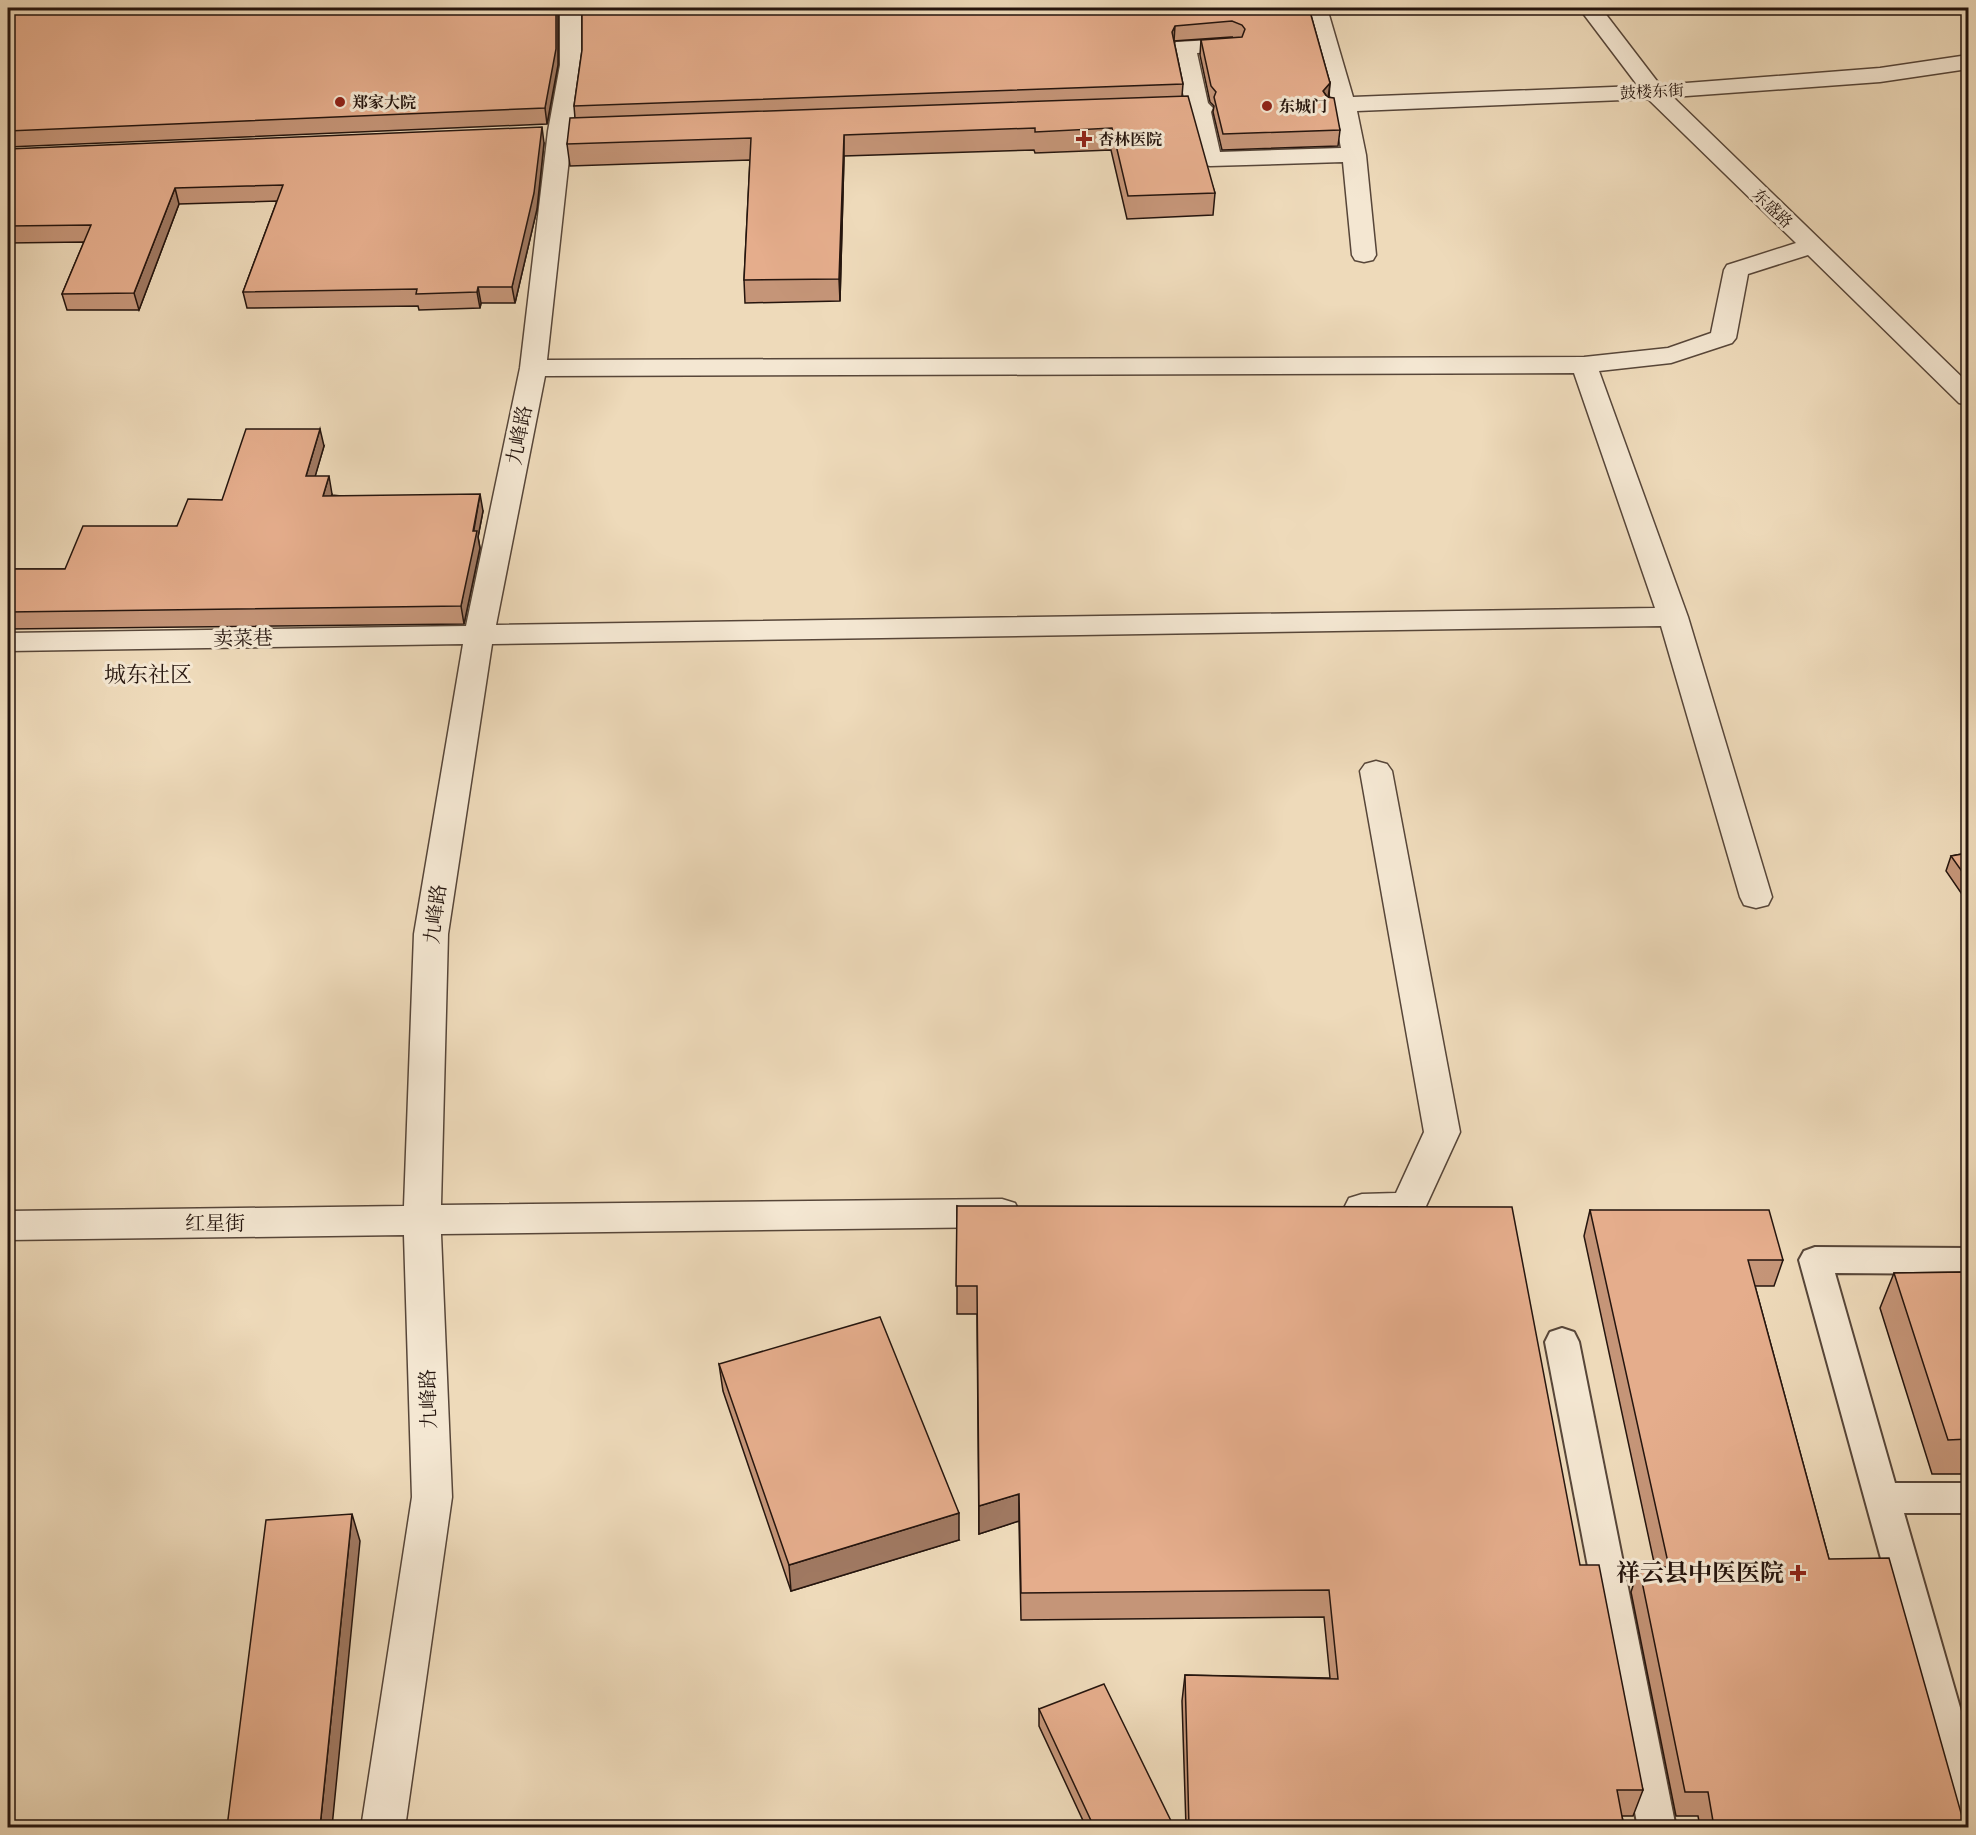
<svg xmlns="http://www.w3.org/2000/svg" width="1976" height="1835" font-family="Cardo,'Noto Serif SC',serif">
  <style>
    .lines { fill: none; stroke-linecap: round; stroke-linejoin: round }
    .service-casing { stroke: #574639; stroke-width: 4 }
    .minor-casing { stroke: #574639; stroke-width: 3 }
    .service { fill: #f4e7d2; fill-rule: evenodd }
    .minor { fill: #f4e7d2; fill-rule: evenodd }
    .wall { fill: #c59578; stroke: #25150e; stroke-width: 1.5 }
    .shaded-wall { fill: #a07962; stroke: #25150e; stroke-width: 1.5 }
    .building { fill: #e5ad8c; stroke: #25150e; stroke-width: 1.5 }
    .poi-dot { fill: #8f2418; stroke: #f4e7d2; stroke-width: 2 }
    .labels { text-anchor: middle; stroke-width: 6; stroke-linejoin: round; paint-order: stroke }
    .far-street-label { font-size: 16px; fill: #25150e; stroke: #f4e7d2 }
    .far-poi-label { font-size: 16px; font-weight: bold; fill: #25150e; stroke: #f4e7d2; text-anchor: start }
    .street-label { font-size: 20px; fill: #25150e; stroke: #f4e7d2 }
    .quarter-label { font-size: 22px; fill: #25150e; stroke: #f4e7d2 }
    .near-poi-label { font-size: 24px; font-weight: bold; fill: #25150e; stroke: #f4e7d2; text-anchor: end }
  </style>
  <rect width="100%" height="100%" fill="#eedaba"/>
  <filter id="stains"><feTurbulence type="fractalNoise" baseFrequency=".00333" numOctaves="4"/><feColorMatrix values="0 0 0 0 .2 0 0 0 0 .09 0 0 0 0 .02 0 0 0 .5 -.17"/></filter>
  <radialGradient id="worn" r=".72"><stop offset=".6" stop-color="#630" stop-opacity="0"/><stop offset="1" stop-color="#630" stop-opacity=".3"/></radialGradient>
  <g class="lines">
    <defs>
      <g id="service">
        <path d="M1815 1247 1968 1248V1274L1835 1273 1895 1483H1968V1513H1904L1961 1711H1968V1824L1955 1819 1949 1806 1799 1260 1804 1251Z"/>
        <path d="M1562 1328 1574 1332 1579 1342 1676 1828H1638L1545 1342 1550 1332Z"/>
      </g>
      <g id="minor">
        <path d="M560 8H581L582 65 572 131 547 360 1584 357 1668 348 1711 333 1724 270 1727 265 1796 243 1648 99 1357 111 1366 155 1376 255 1373 260 1364 262 1355 260 1352 255 1343 162 1210 166 1202 164 1198 159 1188 116H1137L1134 111 1137 106 1185 102 1173 47 1176 42 1231 39 1239 41 1242 46 1239 51 1197 53 1208 103 1213 108 1211 112 1220 152 1341 148 1334 112 1326 110 1323 105 1331 99 1306 8H1327L1353 97 1638 86 1579 8H1601L1660 85 1880 68 1968 55V69L1880 82 1673 97 1968 383V405L1959 403 1808 255 1748 274 1736 338 1732 343 1671 363 1599 371 1688 617 1772 897 1768 905 1756 908 1744 905 1740 897 1661 626 492 644 448 934 441 1205 1002 1199 1015 1203 1020 1213 1015 1223 1002 1227 441 1234 452 1497 405 1828H361L412 1497 404 1235 8 1240V1211L404 1206 414 934 463 644 8 651V633L466 626 520 368 548 131 560 65ZM1574 373 1655 608 496 625 545 376Z"/>
        <path d="M1376 761 1387 764 1392 771 1460 1132 1421 1217C1399 1224 1371 1225 1349 1218L1344 1208 1349 1198 1362 1194 1396 1193 1424 1132 1360 771 1365 764Z"/>
      </g>
    </defs>
    <!-- service casing -->
    <use href="#service" class="service-casing"/>
    <!-- minor casing -->
    <use href="#minor" class="minor-casing"/>
    <!-- service -->
    <use href="#service" class="service"/>
    <!-- minor -->
    <use href="#minor" class="minor"/>
  </g>
  <!-- wall -->
  <g class="wall">
    <path d="M8 8H558V65L547 124 8 147Z"/>
    <path d="M578 8H1309L1330 83 1329 97 1340 130 1338 146 1222 150 1213 112 1214 106 1210 102 1200 55 1201 40 1233 37H1231L1174 41 1183 84 1182 96 1215 193 1213 215 1127 219 1111 150 1035 153 1034 150 844 156 840 301 745 303 744 280 750 160 570 166 567 144 575 118 574 106 582 50V8Z"/>
    <path d="M544 143 537 209 515 303H481L480 308 419 310 418 306 247 308 243 292 277 201 179 204 139 310H67L62 294 84 242 8 243V149Z"/>
    <path d="M324 446 315 476 332 494V495L483 511 478 537 480 548 464 624 8 629V569H65L177 526 222 500Z"/>
    <path d="M1968 853V903L1946 871 1951 856Z"/>
    <path d="M957 1206 1580 1565 1643 1790 1633 1816H1622L1624 1827H1186L1182 1701 1185 1675 1330 1678 1324 1617 1021 1620 1019 1521 979 1534 977 1314H957Z"/>
    <path d="M1590 1210 1783 1260 1774 1286H1755L1829 1559 1965 1827H1700L1698 1816H1676L1631 1592 1639 1567H1655L1584 1236Z"/>
    <path d="M1968 1272V1474H1932L1880 1308 1894 1273Z"/>
    <path d="M719 1364 959 1540 791 1591 723 1391Z"/>
    <path d="M1039 1709 1174 1827H1086L1039 1726Z"/>
  </g>
  <!-- shaded-wall -->
  <g class="shaded-wall">
    <path d="M556 8H558V65L547 124 545 108Z"/>
    <path d="M1175 26 1174 41 1171 47 1172 32Z"/>
    <path d="M1330 83 1328 98 1323 91Z"/>
    <path d="M542 127 544 143 537 209 515 303 512 287Z"/>
    <path d="M844 135V156L840 301 839 279Z"/>
    <path d="M175 188 179 204 139 310 134 293Z"/>
    <path d="M478 287 481 303 480 308 477 292Z"/>
    <path d="M320 429 324 446 310 494 306 476Z"/>
    <path d="M329 476 332 494 327 513 323 496Z"/>
    <path d="M480 494 483 511 478 537 480 548 464 624 461 606Z"/>
    <path d="M1019 1494V1521L979 1534V1506Z"/>
    <path d="M959 1513V1540L791 1591 789 1565Z"/>
    <path d="M352 1514 360 1541 332 1827H320Z"/>
  </g>
  <!-- building -->
  <g class="building">
    <path d="M8 8H556V49L545 108 8 131Z"/>
    <path d="M582 8H1309L1330 83 1323 91 1327 97 1334 98 1340 130 1223 134 1214 97 1216 92 1211 86 1201 40 1242 37 1245 29 1242 25 1232 21 1175 26 1172 32 1183 84 574 106 582 50Z"/>
    <path d="M1188 96 1215 193 1128 196 1112 128 1035 132V128L844 135 839 279 744 280 751 138 567 144 570 118Z"/>
    <path d="M542 127 534 193 512 287H478L477 292 416 294 417 289 243 292 283 185 175 188 134 293 62 294 91 225 8 226V149Z"/>
    <path d="M246 429H320L306 476H329L323 496 480 494 473 531H477L461 606 8 612V569H65L83 526H177L188 499 222 500Z"/>
    <path d="M1968 853V880L1951 856Z"/>
    <path d="M957 1206 1512 1207 1580 1565H1599L1643 1790H1617L1624 1827H1189L1185 1675 1338 1679 1329 1590 1021 1593 1019 1494 979 1506 977 1286H956Z"/>
    <path d="M1590 1210H1769L1783 1260H1748L1829 1559 1889 1558 1965 1827H1714L1708 1792H1685L1639 1567H1669Z"/>
    <path d="M1968 1272V1439L1948 1440 1894 1273Z"/>
    <path d="M880 1317 959 1513 789 1565 719 1364Z"/>
    <path d="M352 1514 320 1827H227L266 1520Z"/>
    <path d="M1104 1684 1174 1827H1094L1039 1709Z"/>
  </g>
  <!-- markers -->
  <g class="poi-dot">
    <circle cx="340" cy="102" r="6"/>
    <circle cx="1267" cy="106" r="6"/>
    <path d="M1081 130h6v6h6v6h-6v6h-6v-6h-6v-6h6z"/>
    <path d="M1795 1564h6v6h6v6h-6v6h-6v-6h-6v-6h6z"/>
  </g>
  <g class="labels">
    <!-- far-street labels -->
    <g class="far-street-label">
      <text transform="translate(1652 91) rotate(-3)" y="6">鼓楼东街</text>
      <text transform="translate(1773 208) rotate(44)" y="6">东盛路</text>
    </g>
    <!-- far-poi labels -->
    <g class="far-poi-label">
      <text x="352" y="108">郑家大院</text>
      <text x="1279" y="112">东城门</text>
      <text x="1098" y="145">杏林医院</text>
    </g>
    <!-- street labels -->
    <g class="street-label">
      <text transform="translate(519 435) rotate(-79)" y="7">九峰路</text>
      <text transform="translate(243 638) rotate(-1)" y="7">卖菜巷</text>
      <text transform="translate(435 914) rotate(-83)" y="7">九峰路</text>
      <text x="215" y="1230">红星街</text>
      <text transform="translate(428 1399) rotate(-92)" y="7">九峰路</text>
    </g>
    <!-- quarter labels -->
    <g class="quarter-label">
      <text x="148" y="682">城东社区</text>
    </g>
    <!-- near-poi labels -->
    <g class="near-poi-label">
      <text x="1784" y="1581">祥云县中医医院</text>
    </g>
  </g>
  <!-- margin -->
  <rect width="1976" height="1835" fill="none" stroke="#eedaba" stroke-width="30"/>
  <rect x="9" y="9" width="1958" height="1817" fill="none" stroke="#25150e" stroke-width="3"/>
  <rect x="15" y="15" width="1946" height="1805" fill="none" stroke="#25150e" stroke-width="1.5"/>
  <rect width="100%" height="100%" filter="url(#stains)"/>
  <rect width="100%" height="100%" fill="url(#worn)"/>
</svg>
